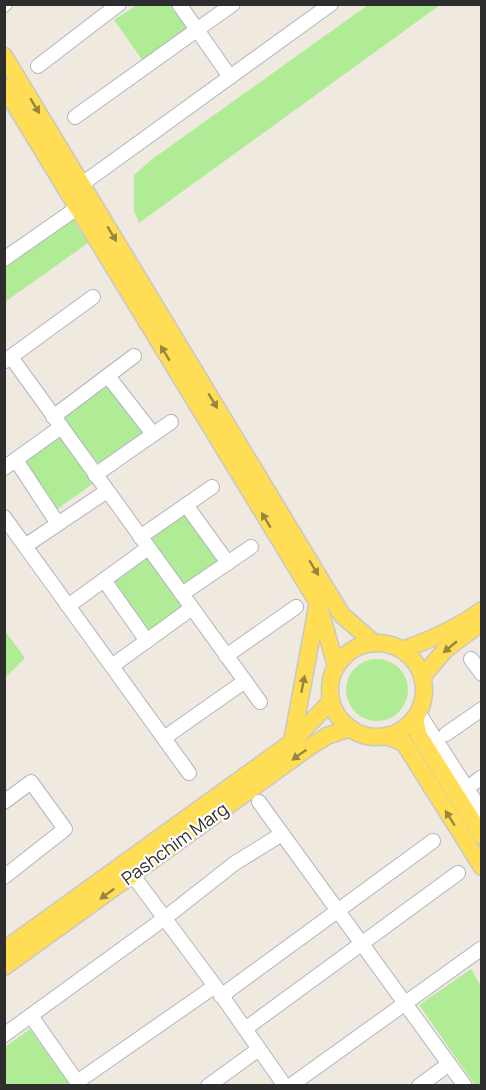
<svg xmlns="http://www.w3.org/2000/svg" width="486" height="1090" font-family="Manrope,sans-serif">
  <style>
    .green { fill: #b0ec96 }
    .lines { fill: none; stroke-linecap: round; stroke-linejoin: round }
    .minor-casing { stroke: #b2b4c2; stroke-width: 16 }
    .major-casing { stroke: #c8c8c8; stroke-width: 19 }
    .minor { stroke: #fff; stroke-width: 14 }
    .major { stroke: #ffde55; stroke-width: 16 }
    .oneway { fill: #968641 }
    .labels { text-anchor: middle; stroke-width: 4.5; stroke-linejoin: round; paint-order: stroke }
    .street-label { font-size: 18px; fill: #2d2d2d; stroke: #fff }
  </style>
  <rect width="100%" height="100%" fill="#f0e9df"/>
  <!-- green -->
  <g class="green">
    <path d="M137 5H170L188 30 143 61 114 20Z"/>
    <path d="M368 5H440L139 223 134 211V175L151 160Z"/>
    <path d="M72 218 88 243 5 302 4 267Z"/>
    <path d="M106 383 144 434 101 467 62 417Z"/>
    <path d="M59 433 95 482 56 510 20 460Z"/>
    <path d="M186 510 223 562 183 590 146 539Z"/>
    <path d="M148 554 185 606 146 633 109 581Z"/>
    <path d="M5 631 25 658 5 678Z"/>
    <circle cx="377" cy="690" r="31"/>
    <path d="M471 969 481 986V1085H475L419 1005Z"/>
    <path d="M30 1029 70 1085H5V1047Z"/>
  </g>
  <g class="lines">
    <defs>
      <g id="minor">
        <path d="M179 4 230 77"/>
        <path d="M4 5 5 4"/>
        <path d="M38 66 119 4"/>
        <path d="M75 117 233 4"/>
        <path d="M82 184 331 4"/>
        <path d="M4 259 77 208"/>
        <path d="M11 357 260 702"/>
        <path d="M5 361 93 297"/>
        <path d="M108 376 153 434"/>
        <path d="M53 417 134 356"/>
        <path d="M16 460 58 524"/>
        <path d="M4 468 61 427"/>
        <path d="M95 475 171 422"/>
        <path d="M186 505 228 563"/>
        <path d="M4 517 189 773"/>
        <path d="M140 537 212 487"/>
        <path d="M25 546 107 491"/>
        <path d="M104 580 147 641"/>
        <path d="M182 594 251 547"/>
        <path d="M68 606 148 548"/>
        <path d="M226 656 296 607"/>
        <path d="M471 659 482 674"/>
        <path d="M112 666 192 608"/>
        <path d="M418 712 482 812"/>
        <path d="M446 734 482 709"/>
        <path d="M164 738 245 681"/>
        <path d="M474 783 482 777"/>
        <path d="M4 802 31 782 65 829 4 877"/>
        <path d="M259 802 465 1086"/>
        <path d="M137 881 215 986 285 1086"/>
        <path d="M221 996 433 841"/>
        <path d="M31 1016 80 1086"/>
        <path d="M245 1029 458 873"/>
        <path d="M4 1035 165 918 235 863 282 834"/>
        <path d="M77 1082 215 986"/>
        <path d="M208 1086 259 1049"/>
        <path d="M290 1086 482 948"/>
        <path d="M419 1086 449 1064"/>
      </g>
      <g id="major">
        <path d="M4 56 342 615 374 643"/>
        <path d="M4 87 318 603 336 666"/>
        <circle cx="377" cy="690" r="47"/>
        <path d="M402 650C430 640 458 628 482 610"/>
        <path d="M422 677 445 650 481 623"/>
        <path d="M415 717 418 734 482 836"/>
        <path d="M386 736 404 743 482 867"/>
        <path d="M292 742 317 607"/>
        <path d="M4 950 292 742 331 701"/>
        <path d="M4 967 308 748 327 736 350 728"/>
      </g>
    </defs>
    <!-- minor casing -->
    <use href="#minor" class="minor-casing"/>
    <!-- major casing -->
    <use href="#major" class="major-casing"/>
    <!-- minor -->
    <use href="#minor" class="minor"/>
    <!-- major -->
    <use href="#major" class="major"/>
  </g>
  <!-- one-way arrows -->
  <defs><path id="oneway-solid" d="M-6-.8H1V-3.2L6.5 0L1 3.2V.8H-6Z" transform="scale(1.5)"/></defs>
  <g class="oneway">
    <use href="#oneway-solid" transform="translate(35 106) rotate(59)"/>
    <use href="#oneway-solid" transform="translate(112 234) rotate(59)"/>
    <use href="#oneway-solid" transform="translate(165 353) rotate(-121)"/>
    <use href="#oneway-solid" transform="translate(213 401) rotate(59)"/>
    <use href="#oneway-solid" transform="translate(266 520) rotate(-121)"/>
    <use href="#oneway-solid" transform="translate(314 568) rotate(59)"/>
    <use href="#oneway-solid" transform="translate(450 647) rotate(140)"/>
    <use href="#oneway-solid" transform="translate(303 684) rotate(-79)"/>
    <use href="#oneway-solid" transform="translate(299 755) rotate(144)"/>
    <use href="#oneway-solid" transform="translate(450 818) rotate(-122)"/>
    <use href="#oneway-solid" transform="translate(107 894) rotate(144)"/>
  </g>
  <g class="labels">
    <!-- street labels -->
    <g class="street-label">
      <text transform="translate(175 844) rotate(-36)" y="6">Pashchim Marg</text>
    </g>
  </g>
  <!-- border -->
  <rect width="486" height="1090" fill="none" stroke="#2d2d2d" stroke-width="12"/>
</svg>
